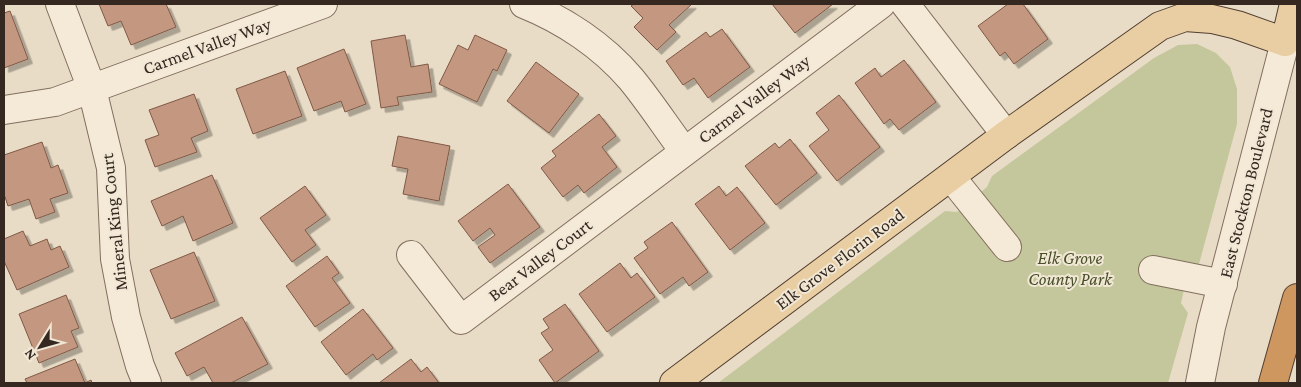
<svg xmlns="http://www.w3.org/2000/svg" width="1301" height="387" font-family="'Crimson Pro',serif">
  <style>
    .green { fill: #c4c69b }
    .building { fill: #c39780; stroke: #7f5946; filter: url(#shadow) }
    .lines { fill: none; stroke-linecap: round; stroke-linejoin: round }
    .minor-casing { stroke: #826f5e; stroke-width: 30 }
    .major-casing { stroke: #513e31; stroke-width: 30 }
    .highway-casing { stroke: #513e31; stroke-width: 30 }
    .minor { stroke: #f5ead8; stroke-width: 28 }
    .major { stroke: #e8cea2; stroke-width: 28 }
    .highway { stroke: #cf9760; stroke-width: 28 }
    .labels { text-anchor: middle; stroke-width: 4; stroke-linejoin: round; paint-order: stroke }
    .street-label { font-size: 18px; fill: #342820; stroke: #f1e7d5 }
    .park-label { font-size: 18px; font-style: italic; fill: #474e29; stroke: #f1e7d5 }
  </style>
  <defs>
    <filter id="shadow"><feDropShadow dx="4.5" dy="4.5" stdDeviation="0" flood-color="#0004"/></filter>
  </defs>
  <rect width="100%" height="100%" fill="#e9dcc6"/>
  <!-- green -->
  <path class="green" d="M1197 44 1216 53 1230 67 1237 89V124L1199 264 1188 271 1181 303 1188 313 1168 383H718L945 211 957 212 987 187 992 176 1154 58 1178 45Z"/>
  <!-- building -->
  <g class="building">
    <path d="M99 4H166L176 27 131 45 121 21 108 26Z"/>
    <path d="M634 4H692L669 25 676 32 657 50 634 27 643 18 631 6Z"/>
    <path d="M772 4H833L795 33Z"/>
    <path d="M1008 4H1023L1048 39 1014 64 1005 52 1000 56 978 26Z"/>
    <path d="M10 11 28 59 4 68V13Z"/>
    <path d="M722 29 750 67 708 98 694 78 683 85 666 61 706 32 710 37Z"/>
    <path d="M405 35 411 67 428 64 432 92 397 97 399 105 381 108 371 41Z"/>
    <path d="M475 35 507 50 497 71 493 69 477 102 439 84 458 45 468 50Z"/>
    <path d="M344 49 366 104 345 112 341 101 314 111 297 68Z"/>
    <path d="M904 60 936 102 899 130 890 119 884 124 855 83 875 68 881 77Z"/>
    <path d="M536 62 579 94 549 133 507 101Z"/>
    <path d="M285 71 302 116 253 134 236 89Z"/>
    <path d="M194 94 208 131 191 138 197 152 155 167 145 140 159 135 149 110Z"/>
    <path d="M839 95 880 147 837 181 809 146 829 130 816 113Z"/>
    <path d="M599 114 616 136 602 147 617 167 584 193 578 185 563 197 541 168 556 156 552 151Z"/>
    <path d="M398 136 450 146 439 201 403 194 408 169 392 166Z"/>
    <path d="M790 139 817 173 776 205 745 166 775 143 779 148Z"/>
    <path d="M42 142 51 168 58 165 68 193 50 199 55 212 36 219 29 199 8 206 4 194V155Z"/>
    <path d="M212 175 233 223 193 241 183 216 162 226 151 201Z"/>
    <path d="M508 184 540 227 490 263 478 247 495 235 490 228 473 241 458 221Z"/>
    <path d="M305 186 326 215 305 230 316 245 292 262 260 218Z"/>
    <path d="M719 186 726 196 737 187 765 223 730 250 695 204Z"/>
    <path d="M672 222 708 272 689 286 683 277 660 294 634 258 648 248 644 242Z"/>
    <path d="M23 231 30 246 47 239 51 250 60 246 69 267 17 290 4 261V239Z"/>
    <path d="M194 252 215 301 171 319 150 270Z"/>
    <path d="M327 256 339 273 332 278 350 303 315 327 286 286Z"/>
    <path d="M620 263 631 278 637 273 655 297 607 332 579 294Z"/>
    <path d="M66 295 79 328 71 331 78 347 39 363 19 314Z"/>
    <path d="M565 304 599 351 555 383 539 360 553 350 541 333 549 328 543 319Z"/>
    <path d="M363 309 393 348 377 360 373 354 346 375 321 342Z"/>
    <path d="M242 317 268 364 231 383H213L204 367 187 376 175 353Z"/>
    <path d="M75 359 85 383 91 380 92 383H27L25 379Z"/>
    <path d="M411 359 421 372 427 367 439 383H379Z"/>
  </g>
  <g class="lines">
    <defs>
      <g id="minor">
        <path d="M60 4 92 89 111 168 115 259 126 317 140 366 147 383"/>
        <path d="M524 4C564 20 603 46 631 79 650 102 666 127 684 151"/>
        <path d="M905 4 1006 135"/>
        <path d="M4 110 55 102 323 4"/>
        <path d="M951 177 1007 247"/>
        <path d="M411 255 461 320 881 4"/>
        <path d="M1153 270 1223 284"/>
        <path d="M1200 383 1211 327 1285 42"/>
      </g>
      <path id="major" d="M674 383 1006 135 1160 26 1185 17 1212 19 1237 25 1285 42 1294 4"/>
      <path id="highway" d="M1273 383 1297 298"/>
    </defs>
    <!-- minor casing -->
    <use href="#minor" class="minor-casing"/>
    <!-- major casing -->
    <use href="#major" class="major-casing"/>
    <!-- highway casing -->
    <use href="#highway" class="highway-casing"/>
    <!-- minor -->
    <use href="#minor" class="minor"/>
    <!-- major -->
    <use href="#major" class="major"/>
    <!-- highway -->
    <use href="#highway" class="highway"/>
  </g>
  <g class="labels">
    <!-- street labels -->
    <g class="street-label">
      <text transform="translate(207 46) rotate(-20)" y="6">Carmel Valley Way</text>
      <text transform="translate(754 99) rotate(-37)" y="6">Carmel Valley Way</text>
      <text transform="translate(1246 193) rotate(-76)" y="6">East Stockton Boulevard</text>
      <text transform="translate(114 222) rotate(-96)" y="6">Mineral King Court</text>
      <text transform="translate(840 259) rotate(-37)" y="6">Elk Grove Florin Road</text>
      <text transform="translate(540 260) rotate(-37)" y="6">Bear Valley Court</text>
    </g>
    <!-- park labels -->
    <g class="park-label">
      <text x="1070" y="264">Elk Grove<tspan x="1070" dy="21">County Park</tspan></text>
    </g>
  </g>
  <!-- border -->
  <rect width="1301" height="387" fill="none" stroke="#342820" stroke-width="10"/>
  <!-- north arrow -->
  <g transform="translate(40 347) rotate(233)" stroke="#f1e7d5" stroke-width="4" paint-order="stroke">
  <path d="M0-4L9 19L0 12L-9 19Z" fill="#342820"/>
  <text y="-8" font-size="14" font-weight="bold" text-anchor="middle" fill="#342820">N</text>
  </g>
</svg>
